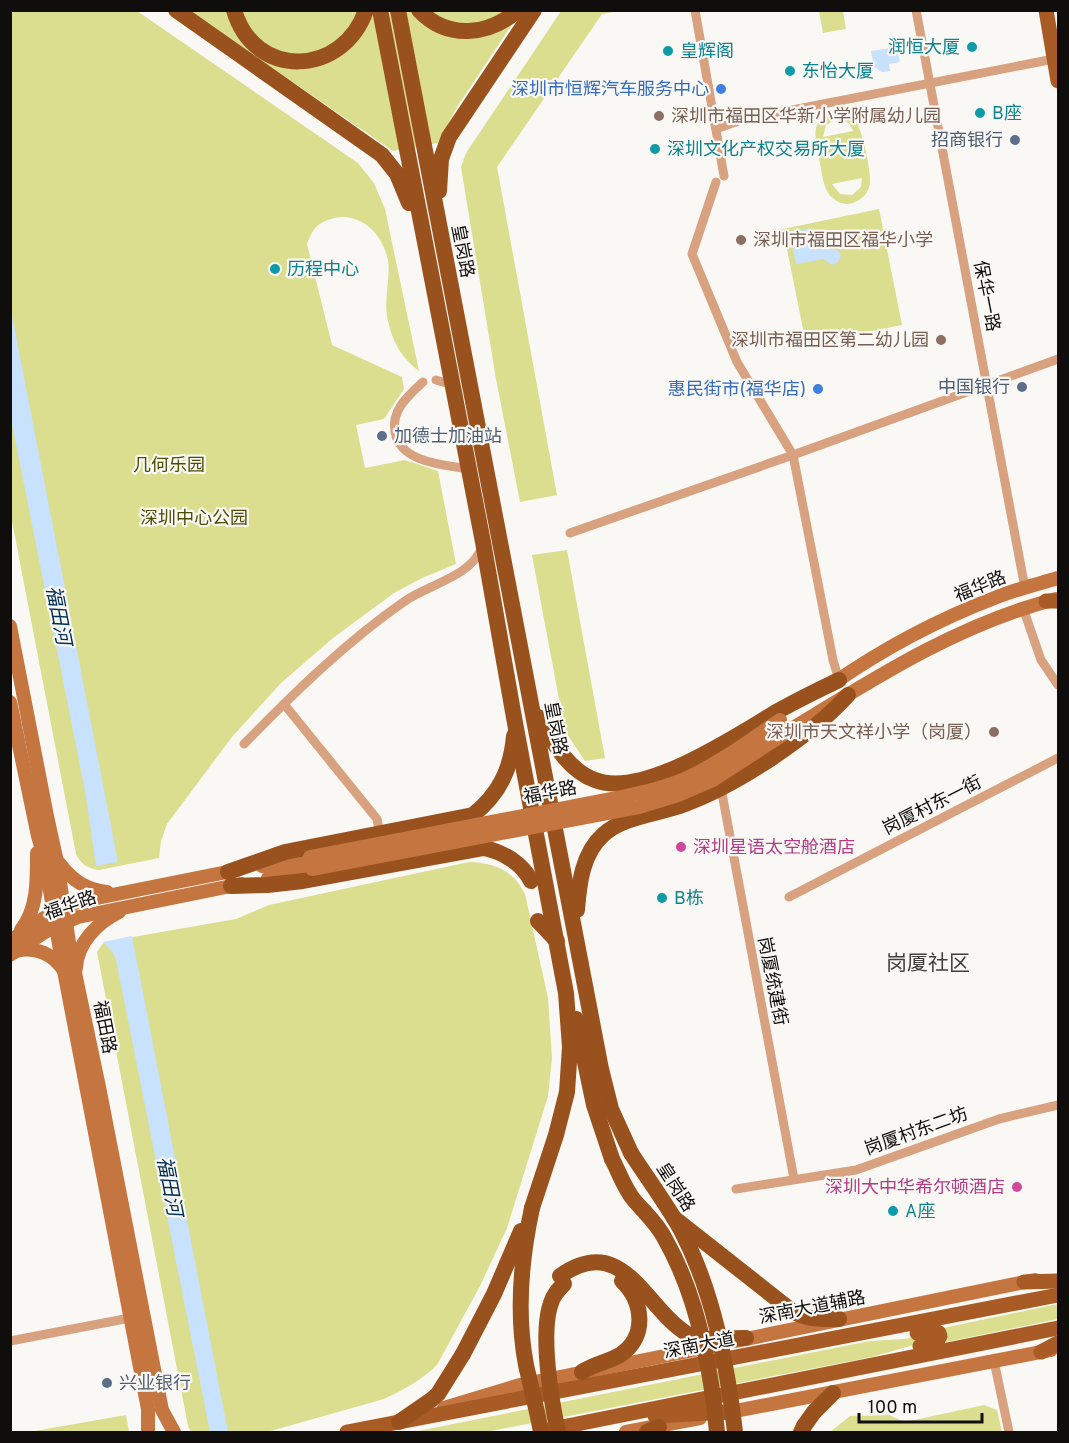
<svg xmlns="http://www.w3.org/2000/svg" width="1069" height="1443" font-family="Overpass,'Noto Sans SC',sans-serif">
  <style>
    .green { fill: #dade8e; fill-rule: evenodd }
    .water { fill: #c8e1fd }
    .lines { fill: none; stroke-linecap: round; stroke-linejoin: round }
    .minor { stroke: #d8a180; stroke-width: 9 }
    .secondary { stroke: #c47540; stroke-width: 14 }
    .primary { stroke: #a85b24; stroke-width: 15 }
    .trunk { stroke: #99521e; stroke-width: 16 }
    .secondary-bridge { stroke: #c47540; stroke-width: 14 }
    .trunk-bridge { stroke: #99521e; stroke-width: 16 }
    .culture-dot { fill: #0f9aa8; stroke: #faf8f4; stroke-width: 2 }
    .shop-dot { fill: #3f7fe0; stroke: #faf8f4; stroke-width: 2 }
    .education-dot { fill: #8d6e63; stroke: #faf8f4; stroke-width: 2 }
    .service-dot { fill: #5c6f8a; stroke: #faf8f4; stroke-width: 2 }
    .hotel-dot { fill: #d1479c; stroke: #faf8f4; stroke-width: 2 }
    .labels { text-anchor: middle; stroke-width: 4.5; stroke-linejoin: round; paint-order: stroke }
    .culture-label { font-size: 18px; fill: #0d838f; stroke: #faf8f4; text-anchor: start }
    .shop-label { font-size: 18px; fill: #366cbe; stroke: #faf8f4; text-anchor: end }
    .education-label { font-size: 18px; fill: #785e54; stroke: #faf8f4; text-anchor: start }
    .service-label { font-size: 18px; fill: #4e5e75; stroke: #faf8f4; text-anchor: end }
    .street-label { font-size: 18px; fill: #0f0e0d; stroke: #faf8f4 }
    .park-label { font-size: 18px; fill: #4e4f05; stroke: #faf8f4 }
    .hotel-label { font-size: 18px; fill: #b23c85; stroke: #faf8f4; text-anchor: start }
    .water-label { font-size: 20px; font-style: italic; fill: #002f58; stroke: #faf8f4 }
    .quarter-label { font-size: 21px; fill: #42403d; stroke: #faf8f4 }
  </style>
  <rect width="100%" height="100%" fill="#faf8f4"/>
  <!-- green -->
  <g class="green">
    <path d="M10 11H137L358 163 374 183 385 209 419 371C403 359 394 345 389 325 382 302 391 280 388 260 383 238 369 220 346 217 338 216 322 221 316 227 312 231 309 239 307 244L332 345 402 377 404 389 384 419 356 425 365 468 405 460 438 471 456 564 422 578 394 593 333 638 281 683 232 737 167 824 161 841 159 858 99 870C88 868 81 865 76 854L11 516Z"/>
    <path d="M189 11H521L457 107 438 143 393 151Z"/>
    <path d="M561 11H620L602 14 497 167 557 495 520 502 496 379 461 167 466 153Z"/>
    <path d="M819 11H843L846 29 823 33Z"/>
    <path d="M836 111C843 112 849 113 853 117 862 125 871 171 870 183 869 194 859 203 848 204 841 204 833 200 829 194 823 186 822 173 820 163 816 142 807 117 836 111ZM837 119 849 123 853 131 823 137 826 125ZM862 178 861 187 852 195 840 194 832 184Z"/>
    <path d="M879 209 902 325 806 344 783 229Z"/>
    <path d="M567 550 605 758 585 761 565 731 532 555Z"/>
    <path d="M469 862C495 863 513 870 525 894L548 998 552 1058 548 1096 507 1228 480 1286 437 1365C421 1380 404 1390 384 1399L267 1432H191L188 1426 97 952 104 942 236 919 269 905Z"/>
    <path d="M1058 1304V1319L946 1342V1335L943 1328Z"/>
    <path d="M930 1334 931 1340 872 1357 486 1432H413L870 1341 904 1339Z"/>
    <path d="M984 1405 997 1410 1002 1432H830L850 1416 889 1415 905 1422Z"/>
    <path d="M126 1415 129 1432H29Z"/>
  </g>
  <!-- water -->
  <g class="water">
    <path d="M897 47 900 62 889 64 890 71 882 72 874 67 871 51Z"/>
    <path d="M811 228 828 248 838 250 841 256 838 262 832 265 824 259 796 264 790 233Z"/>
    <path d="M11 310 118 862 96 866 85 791 11 419Z"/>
    <path d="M132 936 228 1432H210L116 960 113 953 103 942Z"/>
  </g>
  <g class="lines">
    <!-- minor -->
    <g class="minor">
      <path d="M695 10 724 176"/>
      <path d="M916 10 1025 588"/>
      <path d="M716 129 741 120 1054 59"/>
      <path d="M716 182 692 254 737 362 793 455 833 660 839 680"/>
      <path d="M436 380 453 385"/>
      <path d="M423 382C408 396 391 410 395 432 400 463 445 465 469 469"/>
      <path d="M570 533 793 455 1058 359"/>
      <path d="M1023 608 1041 660 1058 685"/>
      <path d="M284 704 377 819 380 834"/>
      <path d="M244 744C294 693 347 641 405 601 429 584 471 577 482 547"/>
      <path d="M721 788 794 1179"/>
      <path d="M789 897 1058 758"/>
      <path d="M736 1189 856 1170 999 1119 1058 1105"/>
      <path d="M10 1341 135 1317"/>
      <path d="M994 1361 1009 1432"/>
    </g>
    <!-- secondary -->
    <g class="secondary">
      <path d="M10 626 47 816 57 862 70 949 99 1087 162 1410 174 1432"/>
      <path d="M831 685C881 650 939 619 997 597 1017 589 1038 584 1058 578"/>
      <path d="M10 702 38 836 45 860 60 950 148 1409V1432"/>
      <path d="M790 730C873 679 960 623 1056 599"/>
      <path d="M59 863C72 880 86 890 107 892"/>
      <path d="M262 866 310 857"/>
      <path d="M268 878 312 869"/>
      <path d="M21 930C38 909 37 879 37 853"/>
      <path d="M10 941 53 912 77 902 237 870"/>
      <path d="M16 951C35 946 54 954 64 971"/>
      <path d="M10 955 45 932 78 917 241 884"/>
      <path d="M76 968C77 943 97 923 119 912"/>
      <path d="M736 1341 1035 1280"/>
      <path d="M444 1408 520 1385 714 1346"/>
      <path d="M725 1413 1051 1350"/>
      <path d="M626 1432 700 1418"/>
    </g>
    <!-- primary -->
    <g class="primary">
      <path d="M1046 10 1058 81"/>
      <path d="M1046 601H1058"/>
      <path d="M1024 1282 1058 1281"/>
      <path d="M917 1333 934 1330 939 1333 940 1336 937 1342 920 1346"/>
      <path d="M1041 1352 1058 1343"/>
      <path d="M655 1416 727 1412"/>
      <path d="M547 1430 1058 1328"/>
      <path d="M347 1432 1058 1295"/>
    </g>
    <!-- trunk -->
    <g class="trunk">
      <path d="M176 10 382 155 397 174 409 203"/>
      <path d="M234 10C254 80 343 77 366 10"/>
      <path d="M380 10 483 542 515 723 566 993 570 1047 567 1092 556 1135 532 1208"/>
      <path d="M398 10 601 1069 611 1109 631 1153"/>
      <path d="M419 10C447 40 489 36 518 10"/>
      <path d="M439 191 441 159 449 137 534 10"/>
      <path d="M538 717C552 740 567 770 595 780 643 799 737 735 778 711 798 700 818 690 839 680"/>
      <path d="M228 872 285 852 473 815C499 794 511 770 514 736"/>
      <path d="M231 886 267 885 303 881 484 848C503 852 522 863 531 881"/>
      <path d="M577 910C579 884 582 853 604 834 625 816 659 814 685 804 737 785 811 736 848 695"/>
      <path d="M538 921 557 941"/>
      <path d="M576 1019 594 1105 612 1159"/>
      <path d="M674 1218 792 1311C807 1320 822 1319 839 1319"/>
      <path d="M560 1276C628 1228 647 1319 697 1339L746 1338"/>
      <path d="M582 1372C594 1364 608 1362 620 1355 648 1337 643 1301 622 1281"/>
      <path d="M399 1422 431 1400 438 1394 463 1354"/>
      <path d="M804 1426 814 1412 833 1393"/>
      <path d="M647 1432 659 1427"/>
    </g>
    <!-- secondary-bridge -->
    <g class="secondary-bridge">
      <path d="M310 857 621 797C644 792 667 787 689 777 721 762 750 740 780 720"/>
      <path d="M312 869 639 807 678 795 713 780 790 730"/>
    </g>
    <!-- trunk-bridge -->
    <g class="trunk-bridge">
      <path d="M631 1153C647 1178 666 1203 681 1230 713 1291 727 1364 735 1432"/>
      <path d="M612 1159C619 1172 624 1188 634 1200 645 1213 657 1223 665 1239 698 1297 711 1367 717 1432"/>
      <path d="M532 1208C521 1259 516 1313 526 1365 531 1387 537 1410 541 1432"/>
      <path d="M463 1354 494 1294 521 1231"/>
      <path d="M558 1432C551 1400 540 1333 551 1303 553 1295 558 1290 564 1284"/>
      <path d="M801 1432 804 1426"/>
    </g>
  </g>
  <!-- markers -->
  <g class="culture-dot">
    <circle cx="972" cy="47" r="6"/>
    <circle cx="668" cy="51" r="6"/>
    <circle cx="790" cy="71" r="6"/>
    <circle cx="980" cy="113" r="6"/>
    <circle cx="655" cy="149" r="6"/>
    <circle cx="275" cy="269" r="6"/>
    <circle cx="662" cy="898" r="6"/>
    <circle cx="893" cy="1211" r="6"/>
  </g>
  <g class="shop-dot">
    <circle cx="721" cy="89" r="6"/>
    <circle cx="818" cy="389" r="6"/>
  </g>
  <g class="education-dot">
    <circle cx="659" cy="116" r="6"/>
    <circle cx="741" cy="240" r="6"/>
    <circle cx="941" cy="340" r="6"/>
    <circle cx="994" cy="732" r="6"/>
  </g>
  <g class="service-dot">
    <circle cx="1015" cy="140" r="6"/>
    <circle cx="1022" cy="387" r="6"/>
    <circle cx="382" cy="436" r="6"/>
    <circle cx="107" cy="1383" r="6"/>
  </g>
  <g class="hotel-dot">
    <circle cx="681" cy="847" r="6"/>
    <circle cx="1017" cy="1187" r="6"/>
  </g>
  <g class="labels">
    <!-- culture labels -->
    <g class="culture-label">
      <text x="960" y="53" text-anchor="end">润恒大厦</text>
      <text x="680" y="57">皇辉阁</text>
      <text x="802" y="77">东怡大厦</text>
      <text x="992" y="119">B座</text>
      <text x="667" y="155">深圳文化产权交易所大厦</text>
      <text x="287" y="275">历程中心</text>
      <text x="674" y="904">B栋</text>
      <text x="905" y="1217">A座</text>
    </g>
    <!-- shop labels -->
    <g class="shop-label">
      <text x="709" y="95">深圳市恒辉汽车服务中心</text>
      <text x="806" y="395">惠民街市(福华店)</text>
    </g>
    <!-- education labels -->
    <g class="education-label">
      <text x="671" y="122">深圳市福田区华新小学附属幼儿园</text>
      <text x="753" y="246">深圳市福田区福华小学</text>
      <text x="929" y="346" text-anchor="end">深圳市福田区第二幼儿园</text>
      <text x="982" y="738" text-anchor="end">深圳市天文祥小学（岗厦）</text>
    </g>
    <!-- service labels -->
    <g class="service-label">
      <text x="1003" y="146">招商银行</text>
      <text x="1010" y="393">中国银行</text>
      <text x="394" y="442" text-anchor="start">加德士加油站</text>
      <text x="119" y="1389" text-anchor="start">兴业银行</text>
    </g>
    <!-- street labels -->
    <g class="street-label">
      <text transform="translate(463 251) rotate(79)" y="6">皇岗路</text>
      <text transform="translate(987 296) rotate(79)" y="6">保华一路</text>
      <text transform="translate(980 586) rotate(-22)" y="6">福华路</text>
      <text transform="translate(556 728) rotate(79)" y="6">皇岗路</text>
      <text transform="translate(550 792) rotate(-11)" y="6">福华路</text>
      <text transform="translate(932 805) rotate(-27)" y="6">岗厦村东一街</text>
      <text transform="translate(70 905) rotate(-19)" y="6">福华路</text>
      <text transform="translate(773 981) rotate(79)" y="6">岗厦统建街</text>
      <text transform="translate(105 1027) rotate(79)" y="6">福田路</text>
      <text transform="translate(916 1131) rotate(-20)" y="6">岗厦村东二坊</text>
      <text transform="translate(676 1187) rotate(57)" y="6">皇岗路</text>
      <text transform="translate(812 1307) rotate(-11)" y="6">深南大道辅路</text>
      <text transform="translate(699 1345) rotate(-11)" y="6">深南大道</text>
    </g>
    <!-- park labels -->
    <g class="park-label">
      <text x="169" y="471">几何乐园</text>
      <text x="194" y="524">深圳中心公园</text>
    </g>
    <!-- hotel labels -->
    <g class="hotel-label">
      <text x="693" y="853">深圳星语太空舱酒店</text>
      <text x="1005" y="1193" text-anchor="end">深圳大中华希尔顿酒店</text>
    </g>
    <!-- water labels -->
    <g class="water-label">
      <text transform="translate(59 615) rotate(79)" y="7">福田河</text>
      <text transform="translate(170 1186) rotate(79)" y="7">福田河</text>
    </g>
    <!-- quarter labels -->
    <g class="quarter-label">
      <text x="928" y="970">岗厦社区</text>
    </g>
  </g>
  <!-- border -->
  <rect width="1069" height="1443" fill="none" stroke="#0f0e0d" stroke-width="24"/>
  <!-- scale -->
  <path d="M859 1413v9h123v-9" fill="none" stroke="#0f0e0d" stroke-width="3"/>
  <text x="868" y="1413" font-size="18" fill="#0f0e0d" stroke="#faf8f4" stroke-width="4.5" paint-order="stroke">100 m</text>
</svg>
